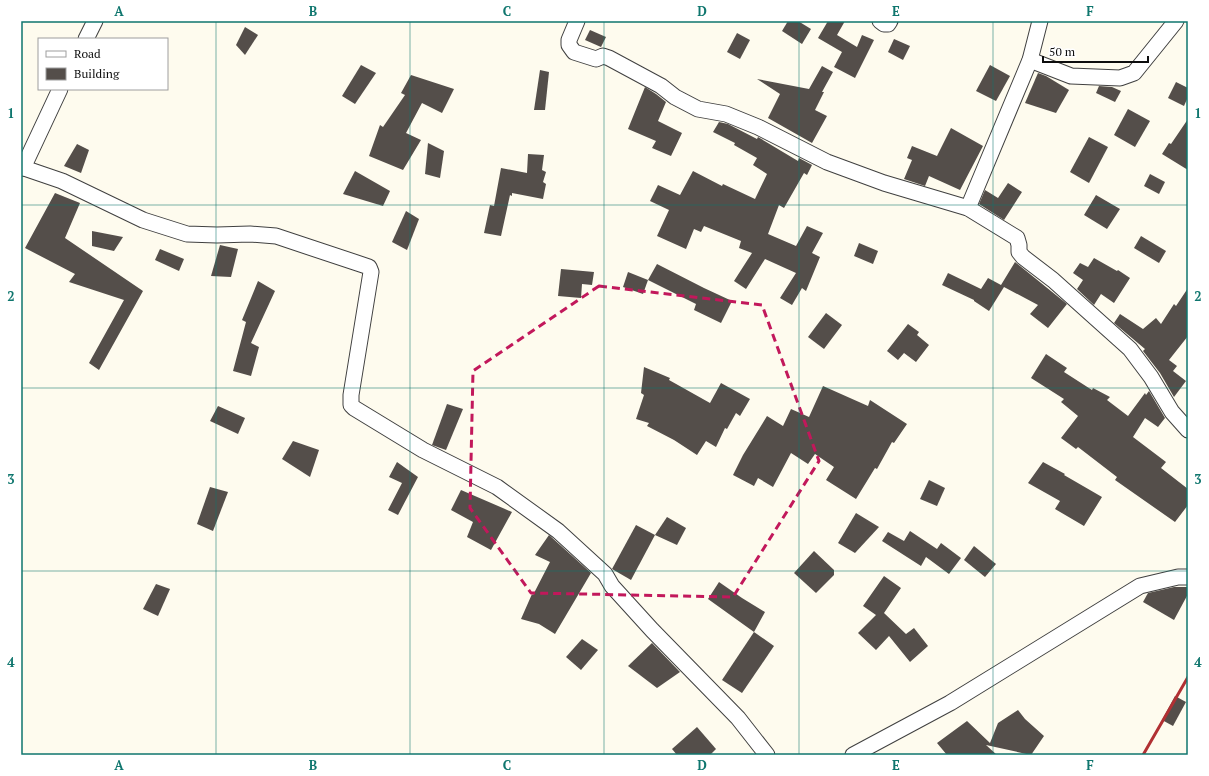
<svg xmlns="http://www.w3.org/2000/svg" width="1209" height="776" font-family="'PT Serif',serif">
  <style>
    .building { fill: #544e4a }
    .lines { fill: none; stroke-linecap: round; stroke-linejoin: round }
    .minor-casing { stroke: #404040; stroke-width: 17 }
    .minor { stroke: #fff; stroke-width: 15 }
    .rail { stroke: #b13033; stroke-width: 3 }
    .marked { fill: none; stroke: #c2185b; stroke-width: 3; stroke-dasharray: 8 5; stroke-linejoin: round }
    .grid { fill: none; stroke: #0f766e; stroke-width: 1; stroke-opacity: 0.55 }
    .neatline { fill: none; stroke: #0f766e; stroke-width: 1.5 }
    .grid-label { font-size: 13px; text-anchor: middle; font-weight: bold; fill: #0f766e }
  </style>
  <rect width="100%" height="100%" fill="#fefbee"/>
  <!-- building -->
  <g class="building">
    <path d="M788 21H798L811 29 802 44 782 31Z"/>
    <path d="M828 21H845L837 35 857 47 862 35 874 40 855 78 834 67 842 52 818 38Z"/>
    <path d="M245 27 258 35 245 55 236 45Z"/>
    <path d="M590 30 606 37 601 47 585 40Z"/>
    <path d="M737 33 750 40 740 59 727 52Z"/>
    <path d="M894 39 910 46 903 60 888 52Z"/>
    <path d="M361 65 376 73 355 104 342 96Z"/>
    <path d="M990 65 1010 76 996 101 976 91Z"/>
    <path d="M822 66 833 72 822 92H824L815 110 827 116 812 143 768 118 780 94 757 79 809 89Z"/>
    <path d="M540 70 549 72 545 110H534Z"/>
    <path d="M1038 73 1046 76 1069 90 1056 113 1025 103Z"/>
    <path d="M411 75 454 89 442 113 422 103 406 133 421 140 403 170 369 156 380 125 383 127 405 95 401 93Z"/>
    <path d="M1176 82 1188 88V97L1184 106 1168 98Z"/>
    <path d="M1099 86 1112 87 1121 91 1115 102 1096 93Z"/>
    <path d="M645 87 656 94 666 102 658 121 682 133 671 156 652 148 656 141 628 129Z"/>
    <path d="M1128 109 1150 121 1135 147 1114 135Z"/>
    <path d="M1188 119V170L1162 154 1169 143 1171 144Z"/>
    <path d="M719 122 728 124 757 139 758 137 798 161 799 158 812 165 807 175 804 173 784 208 779 205 768 234 796 246 807 226 823 233 812 253 820 257 806 291 802 288 792 305 780 298 796 273 765 259 746 289 734 281 752 253 739 248 741 241 704 226 701 232 694 229 686 249 657 236 669 210 650 201 658 185 680 195 693 171 722 186 723 184 755 199 767 174 753 165 757 158 734 145 735 143 713 132Z"/>
    <path d="M951 128 983 146 960 190 929 176 925 186 904 179 912 160 907 158 912 146 937 156Z"/>
    <path d="M1089 137 1108 147 1089 183 1070 172Z"/>
    <path d="M428 143 444 151 440 178 425 174Z"/>
    <path d="M77 144 89 150 81 173 64 166Z"/>
    <path d="M528 154 544 155 542 170 546 172 543 182 546 184 543 199 512 193V196L510 195 501 236 484 233 490 205 494 206 501 168 527 173Z"/>
    <path d="M355 171 390 191 383 206 343 194Z"/>
    <path d="M1150 174 1165 182 1159 194 1144 186Z"/>
    <path d="M1008 183 1022 192 1004 220 979 204 985 190 998 198Z"/>
    <path d="M55 193 80 203 65 238 143 291 99 370 89 363 124 300 69 282 75 274 25 248Z"/>
    <path d="M1096 195 1120 209 1107 229 1084 215Z"/>
    <path d="M406 211 419 219 407 250 392 242Z"/>
    <path d="M92 231 123 237 114 251 92 246Z"/>
    <path d="M1141 236 1166 251 1159 263 1134 248Z"/>
    <path d="M859 243 878 251 873 264 854 256Z"/>
    <path d="M220 245 238 249 231 277 211 276Z"/>
    <path d="M160 249 184 259 179 271 155 260Z"/>
    <path d="M1094 258 1117 271 1118 270 1130 278 1114 303 1101 294 1094 305 1077 289 1083 280 1073 273 1080 263 1088 267Z"/>
    <path d="M1015 262 1067 304 1048 328 1030 314 1038 305 1004 287 989 311 974 301V300L942 285 948 273 981 289 988 278 1001 285Z"/>
    <path d="M657 264 704 288 732 301 721 323 694 310 696 304 648 280Z"/>
    <path d="M561 269 594 272 592 285 582 284 581 298 558 296Z"/>
    <path d="M628 272 648 280 643 294 623 287Z"/>
    <path d="M258 281 275 291 251 343 259 347 251 376 233 371 246 322 242 320Z"/>
    <path d="M1188 288V336L1169 360 1177 366 1173 371 1186 381 1174 397 1160 373 1143 351 1145 349 1114 323 1120 314 1143 329 1156 318 1161 324 1174 304 1176 306Z"/>
    <path d="M826 313 842 325 824 349 808 337Z"/>
    <path d="M908 324 919 332 917 335 929 345 916 362 904 353 898 360 887 351Z"/>
    <path d="M1046 354 1067 368 1064 372 1092 390 1093 388 1110 397 1107 400 1128 416 1145 393 1146 395 1149 391 1165 418 1158 427 1145 418 1133 437 1166 462 1161 468 1188 489V505L1175 522 1115 480 1117 477 1078 447 1076 449 1061 438 1078 416 1061 402 1064 399 1031 378Z"/>
    <path d="M644 367 670 378 669 380 710 403 721 383 750 399 740 416 736 413 727 429 725 428 716 447 706 441 697 455 674 440 647 426 649 423 636 419 644 395 641 393Z"/>
    <path d="M823 386 868 406 870 400 907 424 894 443 892 442 877 469 875 468 856 499 826 480 834 467 815 454 808 464 791 453 773 487 758 478 754 486 733 475 743 455 767 416 783 426 791 409 809 417Z"/>
    <path d="M447 404 463 409 446 450 432 445Z"/>
    <path d="M218 406 245 418 238 434 210 421Z"/>
    <path d="M293 441 319 450 310 477 282 459Z"/>
    <path d="M397 462 418 477 398 515 388 510 402 483 389 477Z"/>
    <path d="M1043 462 1065 474 1064 475 1102 497 1084 526 1055 509 1060 501 1028 483Z"/>
    <path d="M929 480 945 488 937 506 920 499Z"/>
    <path d="M210 487 228 492 213 531 197 524Z"/>
    <path d="M461 490 512 512 491 550 467 537 473 522 451 510Z"/>
    <path d="M856 513 879 527 855 553 838 543Z"/>
    <path d="M667 517 686 528 677 545 655 535Z"/>
    <path d="M636 525 655 535 631 580 612 569Z"/>
    <path d="M910 531 937 549 941 543 961 558 949 574 926 557 921 566 882 541 888 532 904 541Z"/>
    <path d="M549 535 591 573 555 634 539 624 521 619 532 594 533 595 550 562 535 555Z"/>
    <path d="M974 546 996 564 985 577 964 560Z"/>
    <path d="M814 551 834 570V575L816 593 794 573Z"/>
    <path d="M884 576 901 588 884 613 906 634 914 628 928 646 910 662 889 636 876 650 858 633 876 615 863 606Z"/>
    <path d="M719 582 742 598 765 612 754 632 708 599Z"/>
    <path d="M156 584 170 589 158 616 143 609Z"/>
    <path d="M1174 587H1188V594L1174 620 1143 602 1148 593Z"/>
    <path d="M754 632 774 646 742 693 722 680Z"/>
    <path d="M582 639 598 650 581 670 566 657Z"/>
    <path d="M652 643 680 672 657 688 628 666Z"/>
    <path d="M1175 696 1186 702 1173 726 1162 720Z"/>
    <path d="M1018 710 1025 719 1044 736 1031 755 986 745 997 755H947L937 743 967 721 990 743 998 723Z"/>
    <path d="M697 727 716 749 710 755H677L672 749Z"/>
  </g>
  <g class="lines">
    <defs>
      <g id="minor">
        <path d="M577 21 569 40V45L574 52 596 59 603 56 609 58 661 86 675 97 698 109 726 114 758 127 827 162 884 183 968 208 1017 238 1019 245V252L1023 257 1053 280 1130 349 1151 377 1172 412 1188 430"/>
        <path d="M880 21 884 24H888L890 21"/>
        <path d="M86 39 95 21"/>
        <path d="M1030 60 1071 76 1120 78 1134 73 1176 21"/>
        <path d="M21 167 62 181 143 220 187 234 217 235 250 234 276 236 369 267 371 272 351 395V405L354 408 423 450 497 487 558 531 605 574 612 586 652 630 738 718 767 755"/>
        <path d="M23 168 60 89"/>
        <path d="M968 208 1030 60 1040 21"/>
        <path d="M853 755 950 703 1140 586 1178 577H1188"/>
      </g>
    </defs>
    <!-- minor casing -->
    <use href="#minor" class="minor-casing"/>
    <!-- minor -->
    <use href="#minor" class="minor"/>
    <!-- rail -->
    <path class="rail" d="M1143 755 1188 677"/>
  </g>
  <!-- marked area -->
  <path class="marked" d="M599 286 762 305 819 461 733 597 531 593 470 508 473 371Z"/>
  <!-- grid -->
  <path class="grid" d="M216 21V755M410 21V755M604 21V755M799 21V755M993 21V755M21 205H1188M21 388H1188M21 571H1188"/>
  <!-- border -->
  <rect width="1209" height="776" fill="none" stroke="#ffffff" stroke-width="44"/>
  <!-- legend -->
  <rect x="38" y="38" width="130" height="52" fill="#ffffff" stroke="#9e9e9e"/>
  <rect x="46" y="51" width="20" height="6" fill="#ffffff" stroke="#9e9e9e"/>
  <text x="74" y="58" font-size="12" fill="#0d0d0d">Road</text>
  <rect x="46" y="68" width="20" height="12" fill="#544e4a" stroke="#9e9e9e"/>
  <text x="74" y="78" font-size="12" fill="#0d0d0d">Building</text>
  <!-- scale -->
  <path d="M1043 56v6h105v-6" fill="none" stroke="#0d0d0d" stroke-width="2"/>
  <text x="1049" y="56" font-size="12" fill="#0d0d0d" stroke="#ffffff" stroke-width="3" paint-order="stroke">50 m</text>
  <rect x="22" y="22" width="1165" height="732" class="neatline"/>
  <g class="grid-label">
    <text x="119" y="16">A</text>
    <text x="313" y="16">B</text>
    <text x="507" y="16">C</text>
    <text x="702" y="16">D</text>
    <text x="896" y="16">E</text>
    <text x="1090" y="16">F</text>
    <text x="11" y="118">1</text>
    <text x="1198" y="118">1</text>
    <text x="11" y="301">2</text>
    <text x="1198" y="301">2</text>
    <text x="11" y="484">3</text>
    <text x="1198" y="484">3</text>
    <text x="11" y="667">4</text>
    <text x="1198" y="667">4</text>
    <text x="119" y="770">A</text>
    <text x="313" y="770">B</text>
    <text x="507" y="770">C</text>
    <text x="702" y="770">D</text>
    <text x="896" y="770">E</text>
    <text x="1090" y="770">F</text>
  </g>
</svg>
